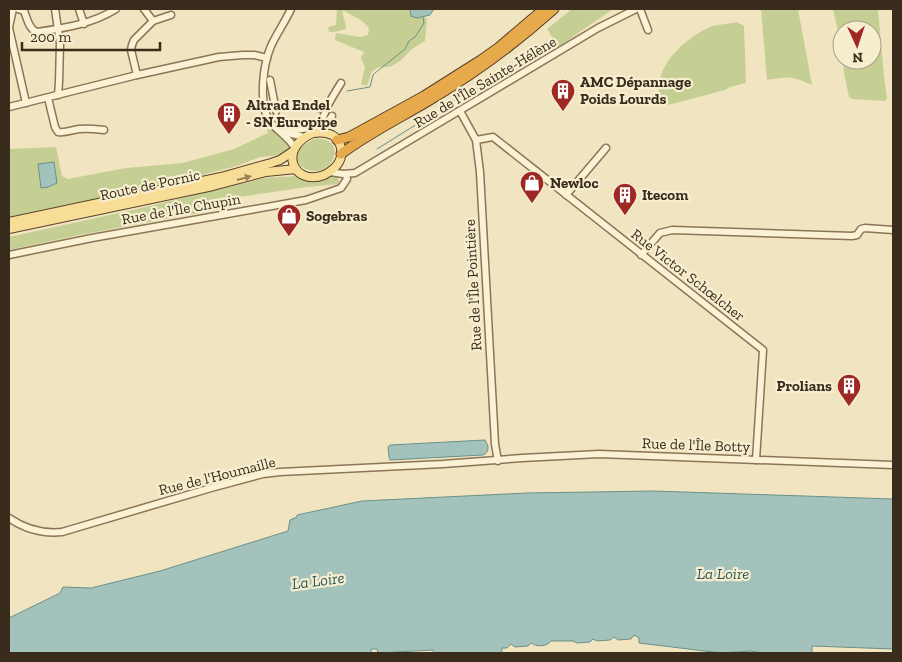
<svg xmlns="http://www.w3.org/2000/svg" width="902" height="662" font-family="'Zilla Slab',serif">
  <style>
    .green { fill: #c5cf93 }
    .water { fill: #a3c2bb; stroke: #6a9189 }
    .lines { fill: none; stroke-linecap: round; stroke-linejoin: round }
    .stream { stroke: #6a9189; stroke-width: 1 }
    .minor-casing { stroke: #8b7557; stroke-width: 9 }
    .major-casing { stroke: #58422b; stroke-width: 10 }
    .highway-casing { stroke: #58422b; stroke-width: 11 }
    .minor { stroke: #fbf1d4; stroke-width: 6 }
    .major { stroke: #f7dd95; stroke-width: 8 }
    .highway { stroke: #e6a94b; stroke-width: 9 }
    .oneway { fill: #988458 }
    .labels { text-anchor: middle; stroke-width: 4.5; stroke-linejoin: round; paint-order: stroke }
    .street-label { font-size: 15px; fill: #392c1c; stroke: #f7eed0 }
    .poi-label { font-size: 15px; font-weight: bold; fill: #392c1c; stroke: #f7eed0; text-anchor: start }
    .water-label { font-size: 16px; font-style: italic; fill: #2a5a59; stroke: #f7eed0 }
  </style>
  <rect width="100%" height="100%" fill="#f1e4c0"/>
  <!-- green -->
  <g class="green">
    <path d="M337 9H409L411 15 427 18 425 41 412 49 400 61 390 67H379L372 71 367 86 361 84 365 67 361 58 364 52 335 40 336 33 360 37 368 35 369 28 362 21 343 10C342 17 346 22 346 29L334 32H329L328 27 336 25Z"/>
    <path d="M572 9H613L558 47 547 29Z"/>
    <path d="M761 9H798L812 85C792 76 788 76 767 80Z"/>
    <path d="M833 9H878L884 76 887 98 885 101 852 99 849 97 844 73 843 60H872V30H842V58L837 49 836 38 839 35Z"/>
    <path d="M737 22 744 26 746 83 730 87 725 90 668 105 662 102C661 97 658 92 659 87 660 60 688 37 710 27 718 24 729 24 737 22Z"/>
    <path d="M267 129C273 130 288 141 290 147L289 150 284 155 260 157 237 166 178 181 9 217V149L56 147 62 176 68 179 126 168 183 163 234 149 268 133Z"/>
    <path d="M314 139C349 135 335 178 308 170 304 169 301 166 299 163 294 151 305 143 314 139Z"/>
    <path d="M297 176C306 180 314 181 324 179 329 178 332 176 337 177L339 181V184L307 187 239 197 215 210 79 235 9 250V237L137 209 265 178Z"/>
  </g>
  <!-- water -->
  <g class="water">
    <path d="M410 9H434L430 15 417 18 411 16Z"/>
    <path d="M54 162 57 183 48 187 41 188 38 164Z"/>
    <path d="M485 440 488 446C488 450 488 453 483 455L390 460 389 457 388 447 390 445Z"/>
    <path d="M654 491 893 499V649L812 646V653H763L750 651 721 653 639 643V638L634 635 631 639 618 640 614 637 610 640 597 641 593 639 590 642 577 643 573 641H551C546 647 537 647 531 643L528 646 515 647 511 644 507 648H502V653H434L433 650 378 653 377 649H371V653H9V618L60 593 63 587 91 588 160 571 288 531 290 520 297 517V515L362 501 527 493Z"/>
  </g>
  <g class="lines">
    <!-- stream -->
    <g class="stream">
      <path d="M347 91 370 87 373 75 375 73 405 49 409 41 415 37 424 23 423 17"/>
      <path d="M377 149 462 96 480 87 484 83 485 79"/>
    </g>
    <defs>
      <g id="minor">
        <path d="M18 9 24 11C27 18 29 30 37 32 65 28 92 24 116 9"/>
        <path d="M55 9 60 43 59 82 58 95"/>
        <path d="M79 9 84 24"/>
        <path d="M144 9 153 21"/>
        <path d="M291 9C285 22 277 33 271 46 263 65 259 100 268 119 275 130 288 136 294 147"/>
        <path d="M640 9 648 30"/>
        <path d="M9 27 13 9"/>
        <path d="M9 28 26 103"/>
        <path d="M137 75 131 50 132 45 134 40 153 21 171 15"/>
        <path d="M270 80 276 111"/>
        <path d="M48 98 55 127 58 132C66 133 72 130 79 129 87 128 96 129 104 130"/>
        <path d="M9 107 137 75 219 57 243 55H254L267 58"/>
        <path d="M275 108 297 105 327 109"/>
        <path d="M460 111 476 140 480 172 495 444 498 461"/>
        <path d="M276 117C284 126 290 131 303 129 308 128 314 128 318 124 323 120 325 113 327 107 331 99 336 91 341 83"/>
        <path d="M284 132 304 137"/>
        <path d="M316 133 324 127 332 116"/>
        <path d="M476 140 493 137 763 350 756 460"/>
        <path d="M330 172 343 174 355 173 598 28 636 9"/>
        <path d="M566 195 606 148"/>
        <path d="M9 255 92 238 306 200 341 188 347 179 346 175"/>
        <path d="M641 255 660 233 672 230 852 236 857 235 861 229 865 228 893 230"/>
        <path d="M9 518C25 529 42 534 62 532L211 488 263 474 280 472 443 464 522 458 599 454 893 465"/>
      </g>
      <g id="major">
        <path d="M313 133C319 132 326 132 332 135 341 140 344 153 339 162 336 168 330 172 324 175 293 187 277 148 313 133Z"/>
        <path d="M9 222 221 177 271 163 280 160 292 152"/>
        <path d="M9 229 213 186 266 172 296 169"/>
      </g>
      <g id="highway">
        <path d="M337 140 349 137 362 130 424 96 481 60 498 48 544 9"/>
        <path d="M341 154C369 133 400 118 430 100 474 74 516 43 554 9"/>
      </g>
    </defs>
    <!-- minor casing -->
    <use href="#minor" class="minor-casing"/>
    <!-- major casing -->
    <use href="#major" class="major-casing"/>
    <!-- highway casing -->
    <use href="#highway" class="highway-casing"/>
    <!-- minor -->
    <use href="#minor" class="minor"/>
    <!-- major -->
    <use href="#major" class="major"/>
    <!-- highway -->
    <use href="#highway" class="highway"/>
  </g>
  <!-- one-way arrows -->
  <defs><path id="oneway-solid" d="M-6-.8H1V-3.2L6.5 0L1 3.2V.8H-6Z" transform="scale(1.25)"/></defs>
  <use class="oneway" href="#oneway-solid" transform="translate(244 178) rotate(-15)"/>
  <!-- icons -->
  <defs>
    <symbol id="building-pin" viewBox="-11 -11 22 30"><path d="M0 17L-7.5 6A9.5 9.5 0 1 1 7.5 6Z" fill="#9e2823" stroke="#f7eed0"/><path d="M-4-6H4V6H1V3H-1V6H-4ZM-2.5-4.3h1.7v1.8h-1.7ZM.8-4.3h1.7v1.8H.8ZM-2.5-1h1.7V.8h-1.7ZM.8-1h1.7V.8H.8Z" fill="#fff"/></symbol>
    <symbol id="shop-pin" viewBox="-11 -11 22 30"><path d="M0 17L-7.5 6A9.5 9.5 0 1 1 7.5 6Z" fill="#9e2823" stroke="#f7eed0"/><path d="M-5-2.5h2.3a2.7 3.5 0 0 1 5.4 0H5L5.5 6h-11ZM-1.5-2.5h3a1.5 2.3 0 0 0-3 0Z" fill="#fff"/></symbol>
  </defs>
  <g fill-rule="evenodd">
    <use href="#building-pin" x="549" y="77" width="28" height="38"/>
    <use href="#building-pin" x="215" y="100" width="28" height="38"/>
    <use href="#shop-pin" x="518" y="169" width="28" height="38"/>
    <use href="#building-pin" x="611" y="181" width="28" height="38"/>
    <use href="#shop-pin" x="275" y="202" width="28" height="38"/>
    <use href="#building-pin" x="835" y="372" width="28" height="38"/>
  </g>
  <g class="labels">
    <!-- street labels -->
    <g class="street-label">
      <text transform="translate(485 82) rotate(-31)" y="5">Rue de l'Île Sainte-Hélène</text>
      <text transform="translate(150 185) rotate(-12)" y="5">Route de Pornic</text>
      <text transform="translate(181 209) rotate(-10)" y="5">Rue de l'Île Chupin</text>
      <text transform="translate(688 275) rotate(38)" y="5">Rue Victor Schœlcher</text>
      <text transform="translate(473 285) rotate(-93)" y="5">Rue de l'Île Pointière</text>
      <text transform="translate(696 445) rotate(2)" y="5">Rue de l'Île Botty</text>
      <text transform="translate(217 476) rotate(-14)" y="5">Rue de l'Houmaille</text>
    </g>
    <!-- poi labels -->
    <g class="poi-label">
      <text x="580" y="87">AMC Dépannage<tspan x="580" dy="17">Poids Lourds</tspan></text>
      <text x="246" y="110">Altrad Endel<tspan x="246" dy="17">- SN Europipe</tspan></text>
      <text x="550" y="188">Newloc</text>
      <text x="642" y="200">Itecom</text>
      <text x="306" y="221">Sogebras</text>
      <text x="832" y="391" text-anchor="end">Prolians</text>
    </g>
    <!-- water labels -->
    <g class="water-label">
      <text x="723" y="579">La Loire</text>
      <text transform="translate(318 580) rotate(-7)" y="6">La Loire</text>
    </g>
  </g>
  <!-- border -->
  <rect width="902" height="662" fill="none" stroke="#392c1c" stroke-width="20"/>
  <!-- north arrow -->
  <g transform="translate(857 45) rotate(177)"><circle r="24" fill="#f7eed0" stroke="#aba088"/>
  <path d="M0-4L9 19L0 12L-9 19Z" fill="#9e2823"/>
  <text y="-8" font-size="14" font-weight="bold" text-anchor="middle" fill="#392c1c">N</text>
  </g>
  <!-- scale -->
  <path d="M22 42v8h138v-8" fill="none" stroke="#392c1c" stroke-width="2.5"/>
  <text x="30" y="42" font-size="15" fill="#392c1c" stroke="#f7eed0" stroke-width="4" paint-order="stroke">200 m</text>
</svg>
